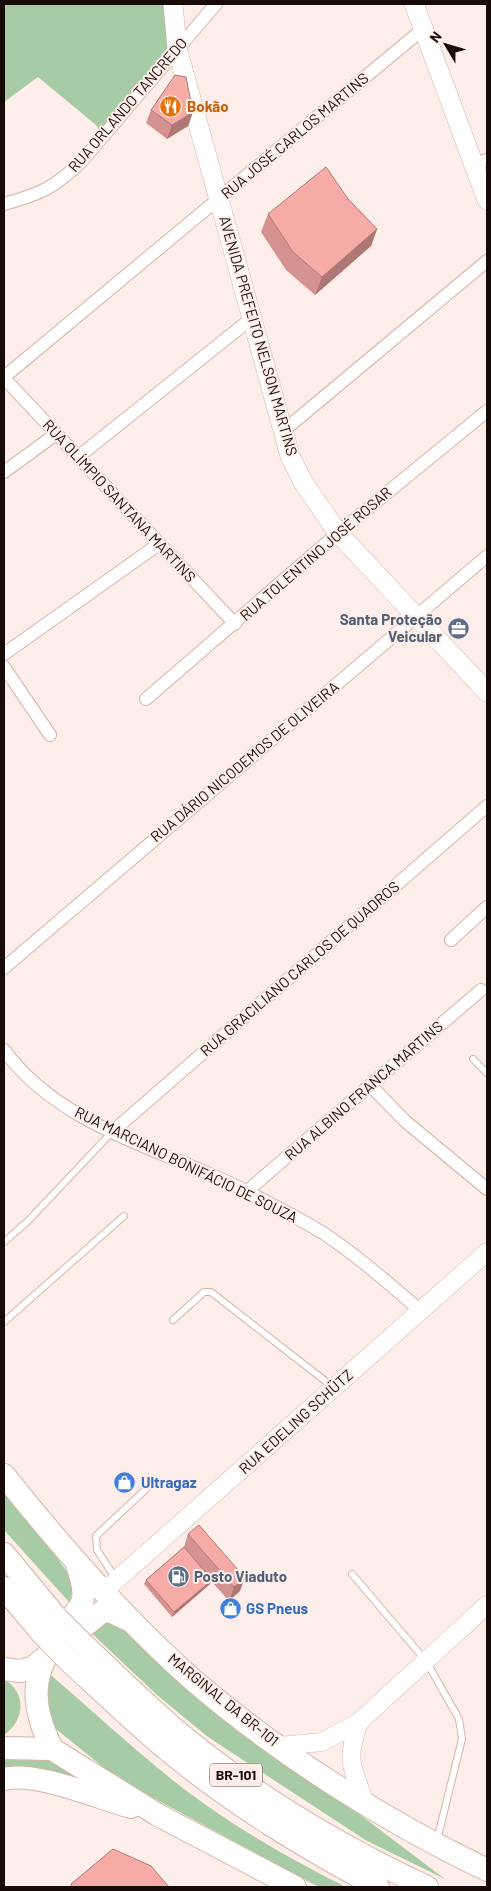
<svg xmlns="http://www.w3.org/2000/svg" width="491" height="1891" font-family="Barlow,sans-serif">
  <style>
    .green { fill: #a7cca5 }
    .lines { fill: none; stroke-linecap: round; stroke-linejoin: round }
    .lane-casing { stroke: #d5b4a6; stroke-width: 8 }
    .street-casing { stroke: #d5b4a6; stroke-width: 14 }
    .secondary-casing { stroke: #d5b4a6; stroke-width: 19 }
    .primary-casing { stroke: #d5b4a6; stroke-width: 20 }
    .highway-casing { stroke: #d5b4a6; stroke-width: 24 }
    .lane { stroke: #fff; stroke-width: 6 }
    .street { stroke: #fff; stroke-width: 12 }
    .secondary { stroke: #fff; stroke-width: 18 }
    .primary { stroke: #fff; stroke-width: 19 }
    .highway { stroke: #fff; stroke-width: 22 }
    .highway-bridge-casing { stroke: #d5b4a6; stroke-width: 24; stroke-linecap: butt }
    .highway-bridge { stroke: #fff; stroke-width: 22 }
    .wall { fill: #d49390 }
    .shaded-wall { fill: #ad7875 }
    .building { fill: #f7aba7; stroke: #ad7875 }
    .labels { text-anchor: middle; stroke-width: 4; stroke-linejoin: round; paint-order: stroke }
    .shield { fill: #fdeee9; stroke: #5b4f4b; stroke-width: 1 }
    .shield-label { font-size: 14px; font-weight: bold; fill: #160b07 }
    .street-label { font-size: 15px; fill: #160b07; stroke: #fdeee9 }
    .food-label { font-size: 15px; font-weight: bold; fill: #c56008; stroke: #fdeee9; text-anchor: start }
    .service-label { font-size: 15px; font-weight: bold; fill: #4e5e75; stroke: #fdeee9; text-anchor: end }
    .shop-label { font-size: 15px; font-weight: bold; fill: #366cbe; stroke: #fdeee9; text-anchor: start }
  </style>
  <rect width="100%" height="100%" fill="#fdeee9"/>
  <!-- green -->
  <g class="green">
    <path d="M4 4H168L171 46 100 132 96 125 38 77 4 102Z"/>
    <path d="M4 1485 76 1584 69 1602 4 1530Z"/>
    <path d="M105 1614 203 1696 445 1879 367 1841 208 1737 157 1695 86 1628Z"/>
    <path d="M46 1671C92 1710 136 1752 184 1789 234 1827 290 1859 346 1887H320L313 1884 118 1779 46 1721Z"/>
    <path d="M4 1679C27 1693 25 1720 4 1735Z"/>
    <path d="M43 1756 110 1795 4 1773V1760L14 1757Z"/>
  </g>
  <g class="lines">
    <defs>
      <g id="lane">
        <path d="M473 1059 487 1073"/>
        <path d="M4 1242 28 1221 112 1132"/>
        <path d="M173 1320 204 1292H211L333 1387"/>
        <path d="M4 1322 124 1216"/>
        <path d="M352 1574 426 1661 459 1719 462 1739 437 1840"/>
        <path d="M116 1579 97 1550 96 1536 146 1489"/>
      </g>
      <g id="street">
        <path d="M474 164 487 160"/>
        <path d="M4 204C40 194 54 188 81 162L216 4"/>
        <path d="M4 377 423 29"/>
        <path d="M4 378 235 624"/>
        <path d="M282 432 487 261"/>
        <path d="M78 457 252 318"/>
        <path d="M4 472 56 434"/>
        <path d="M4 654 159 544"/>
        <path d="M4 667 50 735"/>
        <path d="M146 699 338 533 487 411"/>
        <path d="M451 940 487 907"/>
        <path d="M4 968 487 556"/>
        <path d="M4 1050C61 1128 165 1149 246 1191 272 1205 299 1218 323 1233 358 1256 389 1284 421 1311"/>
        <path d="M370 1085 405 1121 487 1189"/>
        <path d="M112 1132 487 806"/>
        <path d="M246 1192 481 990"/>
      </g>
      <g id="secondary">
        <path d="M104 1591 487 1252"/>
        <path d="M359 1722C345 1762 352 1767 366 1805"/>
        <path d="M280 1746 322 1742 359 1722 487 1605"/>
      </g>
      <g id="primary">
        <path d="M173 4 177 48 290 456 303 482 338 533 487 692"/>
        <path d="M414 4 487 200"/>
      </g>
      <g id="highway">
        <path d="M4 1475C62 1548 123 1618 193 1680 279 1754 385 1821 487 1870"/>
        <path d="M4 1554 56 1617"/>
        <path d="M4 1588 41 1632"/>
        <path d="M56 1631C84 1606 90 1603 77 1565"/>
        <path d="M84 1645C113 1673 142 1701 173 1728 249 1792 337 1845 427 1887"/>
        <path d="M45 1659C29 1690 38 1720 52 1749"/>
        <path d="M68 1660C102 1691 135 1723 170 1752 234 1805 306 1848 378 1887"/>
        <path d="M4 1669 20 1671 32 1668 103 1611 112 1612 129 1620"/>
        <path d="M4 1748 52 1749 158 1815 295 1887"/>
        <path d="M4 1779C36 1771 98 1798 131 1807"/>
      </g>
    </defs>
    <!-- lane casing -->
    <use href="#lane" class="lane-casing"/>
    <!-- street casing -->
    <use href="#street" class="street-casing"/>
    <!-- secondary casing -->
    <use href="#secondary" class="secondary-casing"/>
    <!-- primary casing -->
    <use href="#primary" class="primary-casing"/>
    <!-- highway casing -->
    <use href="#highway" class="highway-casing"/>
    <!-- lane -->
    <use href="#lane" class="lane"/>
    <!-- street -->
    <use href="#street" class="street"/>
    <!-- secondary -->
    <use href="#secondary" class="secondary"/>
    <!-- primary -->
    <use href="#primary" class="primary"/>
    <!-- highway -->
    <use href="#highway" class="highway"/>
    <defs>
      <g id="highway-bridge">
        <path d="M56 1617 84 1645"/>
        <path d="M41 1632 68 1660"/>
      </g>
    </defs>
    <!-- highway-bridge casing -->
    <use href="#highway-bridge" class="highway-bridge-casing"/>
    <!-- highway-bridge -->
    <use href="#highway-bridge" class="highway-bridge"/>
  </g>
  <!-- wall -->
  <g class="wall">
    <path d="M151 110 193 112 188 126 167 139 146 123Z"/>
    <path d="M348 199 377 229 371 246 315 295 286 270 261 232 268 214Z"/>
    <path d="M188 1534 240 1591 229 1601 211 1581 210 1584 172 1617 144 1584 146 1580 184 1547Z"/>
  </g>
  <!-- shaded-wall -->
  <g class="shaded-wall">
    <path d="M193 112 188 126 167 139 172 125Z"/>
    <path d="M377 229 371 246 315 295 322 277Z"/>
    <path d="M245 1578 240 1591 229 1601 234 1587Z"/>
    <path d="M212 1580 210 1584 172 1617 174 1612Z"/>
  </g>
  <!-- building -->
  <g class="building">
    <path d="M175 75 186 77 193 112 172 125 151 110Z"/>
    <path d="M326 167 348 199 377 229 322 277 293 252 268 214Z"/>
    <path d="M199 1525 245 1578 234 1587 188 1534Z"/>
    <path d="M184 1547 212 1580 174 1612 146 1580Z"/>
    <path d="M113 1849 151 1866 169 1887H72L71 1884Z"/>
  </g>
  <!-- icons -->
  <defs>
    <symbol id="restaurant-disc" viewBox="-11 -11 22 22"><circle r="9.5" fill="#e8710a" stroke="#fdeee9"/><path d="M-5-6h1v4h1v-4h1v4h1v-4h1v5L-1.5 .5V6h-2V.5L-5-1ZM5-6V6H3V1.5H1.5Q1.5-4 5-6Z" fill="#fff"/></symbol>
    <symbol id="office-disc" viewBox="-11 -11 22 22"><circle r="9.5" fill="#5c6f8a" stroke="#fdeee9"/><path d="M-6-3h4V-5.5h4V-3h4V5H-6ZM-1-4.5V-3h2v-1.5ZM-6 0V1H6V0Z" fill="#fff"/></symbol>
    <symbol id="shop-disc" viewBox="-11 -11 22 22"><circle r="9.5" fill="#3f7fe0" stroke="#fdeee9"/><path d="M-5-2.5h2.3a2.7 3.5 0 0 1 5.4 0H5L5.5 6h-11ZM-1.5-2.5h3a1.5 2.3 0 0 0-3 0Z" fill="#fff"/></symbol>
    <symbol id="fuel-disc" viewBox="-11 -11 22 22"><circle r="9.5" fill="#5c6f8a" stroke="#fdeee9"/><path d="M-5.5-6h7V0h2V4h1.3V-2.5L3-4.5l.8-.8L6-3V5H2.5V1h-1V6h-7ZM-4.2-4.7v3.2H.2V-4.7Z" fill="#fff"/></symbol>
  </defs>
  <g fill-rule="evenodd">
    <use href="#restaurant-disc" x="158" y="94" width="25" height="25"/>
    <use href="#office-disc" x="446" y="616" width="25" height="25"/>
    <use href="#shop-disc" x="112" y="1470" width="25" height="25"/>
    <use href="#fuel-disc" x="166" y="1564" width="25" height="25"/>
    <use href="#shop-disc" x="218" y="1596" width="25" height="25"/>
  </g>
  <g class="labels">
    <!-- shield labels -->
    <rect class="shield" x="210" y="1763.5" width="52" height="23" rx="4"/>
    <g class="shield-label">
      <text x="236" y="1780">BR-101</text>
    </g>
    <!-- street labels -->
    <g class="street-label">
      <text transform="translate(128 105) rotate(-49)" y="5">RUA ORLANDO TANCREDO</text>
      <text transform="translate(295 136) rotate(-40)" y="5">RUA JOSÉ CARLOS MARTINS</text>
      <text transform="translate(258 336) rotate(74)" y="5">AVENIDA PREFEITO NELSON MARTINS</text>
      <text transform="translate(119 501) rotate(47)" y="5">RUA OLÍMPIO SANTANA MARTINS</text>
      <text transform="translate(316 554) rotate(-41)" y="5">RUA TOLENTINO JOSÉ ROSAR</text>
      <text transform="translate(245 762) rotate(-40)" y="5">RUA DÁRIO NICODEMOS DE OLIVEIRA</text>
      <text transform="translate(300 969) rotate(-41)" y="5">RUA GRACILIANO CARLOS DE QUADROS</text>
      <text transform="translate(364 1091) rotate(-41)" y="5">RUA ALBINO FRANCA MARTINS</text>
      <text transform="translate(186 1165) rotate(26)" y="5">RUA MARCIANO BONIFÁCIO DE SOUZA</text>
      <text transform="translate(296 1422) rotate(-42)" y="5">RUA EDELING SCHÜTZ</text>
      <text transform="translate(223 1700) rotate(39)" y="5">MARGINAL DA BR-101</text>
    </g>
    <!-- food labels -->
    <g class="food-label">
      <text x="187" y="112">Bokão</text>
    </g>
    <!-- service labels -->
    <g class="service-label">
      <text x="442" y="625">Santa Proteção<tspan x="442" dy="17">Veicular</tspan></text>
      <text x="194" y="1582" text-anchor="start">Posto Viaduto</text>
    </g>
    <!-- shop labels -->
    <g class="shop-label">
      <text x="141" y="1488">Ultragaz</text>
      <text x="246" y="1614">GS Pneus</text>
    </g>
  </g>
  <!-- border -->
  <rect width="491" height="1891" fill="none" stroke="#160b07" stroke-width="10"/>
  <!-- north arrow -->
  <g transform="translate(446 45) rotate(308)" stroke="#fdeee9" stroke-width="4" paint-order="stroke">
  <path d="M0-4L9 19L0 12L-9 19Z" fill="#160b07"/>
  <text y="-8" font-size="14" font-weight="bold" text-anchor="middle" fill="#160b07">N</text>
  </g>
</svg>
